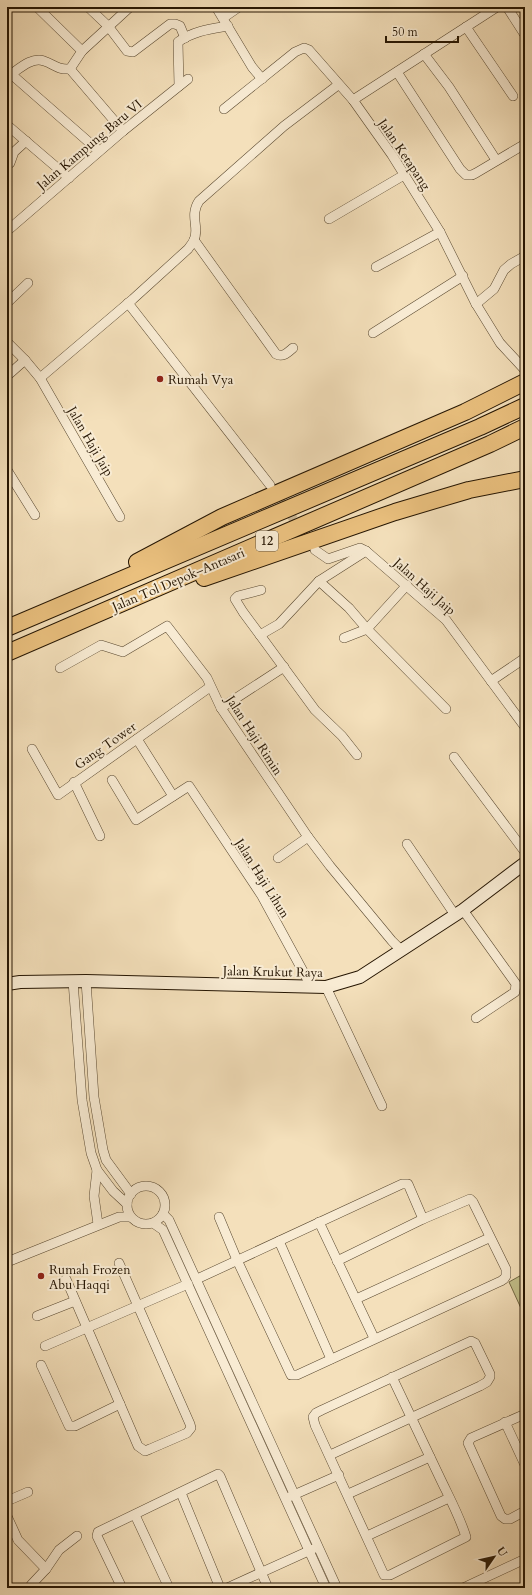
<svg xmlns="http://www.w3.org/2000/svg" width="532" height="1595" font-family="Cardo,serif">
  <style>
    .green { fill: #c3c08b; stroke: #746a46 }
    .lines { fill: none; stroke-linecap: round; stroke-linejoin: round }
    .street-tunnel { stroke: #cbb796; stroke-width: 9; stroke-dasharray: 9 4.5; stroke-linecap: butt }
    .street-casing { stroke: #594830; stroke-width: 10 }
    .secondary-casing { stroke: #251502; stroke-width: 14 }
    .highway-casing { stroke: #251502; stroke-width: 18 }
    .street { stroke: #f8ebd3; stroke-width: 9 }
    .secondary { stroke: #f8ebd3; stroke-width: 12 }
    .highway { stroke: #eac07e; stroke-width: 16 }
    .poi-dot { fill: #8f2418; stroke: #f8ebd3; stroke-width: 1.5 }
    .labels { text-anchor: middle; stroke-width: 4; stroke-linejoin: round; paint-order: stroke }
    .shield { fill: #f8ebd3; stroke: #645541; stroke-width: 1 }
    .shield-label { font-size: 12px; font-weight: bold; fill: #251502 }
    .street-label { font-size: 13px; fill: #251502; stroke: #f8ebd3 }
    .poi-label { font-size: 13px; fill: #251502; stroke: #f8ebd3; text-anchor: start }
  </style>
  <rect width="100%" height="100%" fill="#f4e0bb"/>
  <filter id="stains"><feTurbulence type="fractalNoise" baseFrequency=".005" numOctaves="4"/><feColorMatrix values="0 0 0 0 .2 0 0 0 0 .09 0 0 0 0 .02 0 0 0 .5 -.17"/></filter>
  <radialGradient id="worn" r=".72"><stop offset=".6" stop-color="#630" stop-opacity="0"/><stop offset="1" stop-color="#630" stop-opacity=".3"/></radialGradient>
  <!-- green -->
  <path class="green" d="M525 1273V1317L509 1282Z"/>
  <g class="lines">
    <!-- street-tunnel -->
    <path class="street-tunnel" d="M273 490 311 544"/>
    <defs>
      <g id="street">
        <path d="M37 7 82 51"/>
        <path d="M88 7 108 26 127 51 133 52 170 24H175L180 26 185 38"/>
        <path d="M216 7 252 67 262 79"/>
        <path d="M507 7 525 35"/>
        <path d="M223 18 239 7"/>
        <path d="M466 27 513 96"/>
        <path d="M424 54 449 87 496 160"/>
        <path d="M70 69 82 51 130 7"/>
        <path d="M70 69 123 131"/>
        <path d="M397 72 460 169 466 175H472L476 173 525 144"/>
        <path d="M11 74 99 151"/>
        <path d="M7 77C17 71 31 56 44 61 54 64 57 70 70 69"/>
        <path d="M179 86 178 42C193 31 210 29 228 26"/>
        <path d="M353 100 497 7"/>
        <path d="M224 109 295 52 304 48 309 50 353 100 392 155 440 232 476 304 500 343 524 369"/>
        <path d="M7 125 69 178"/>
        <path d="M7 165 10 163 14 152 26 141"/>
        <path d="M329 219 404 175"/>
        <path d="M7 231 123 131 188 79"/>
        <path d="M194 240 276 354C283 358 288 352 293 348"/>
        <path d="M376 267 440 232"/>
        <path d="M7 303 28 283"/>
        <path d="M128 303 270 485"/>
        <path d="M476 304 494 289 504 270 511 264 525 256"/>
        <path d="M373 333 463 276"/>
        <path d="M7 342 25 360"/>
        <path d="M7 376 25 360 40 378 120 517"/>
        <path d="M40 378 133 299 188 249C190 246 193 243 194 240 200 228 189 216 199 201L284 126 338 85"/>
        <path d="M7 470 35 515"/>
        <path d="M315 550 328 559 360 548 366 551 446 620 525 727"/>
        <path d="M319 581 366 551"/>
        <path d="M260 635 243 612 235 599 238 596 261 590"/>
        <path d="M344 638 367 629 407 585"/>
        <path d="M60 668 101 645 123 652 167 626 207 678 221 708 308 837 330 866 392 941 401 950"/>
        <path d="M491 681 525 658"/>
        <path d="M221 708 284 667"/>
        <path d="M137 739 173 796"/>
        <path d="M32 749 58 795 210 687"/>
        <path d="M357 755 342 736 315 710 260 635 279 624 319 581 349 608 367 629 446 709"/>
        <path d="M454 757 525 852"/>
        <path d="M112 780 136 820 189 786 262 896 311 986"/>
        <path d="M74 782 100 836"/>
        <path d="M407 844 455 915"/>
        <path d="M278 858 308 837"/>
        <path d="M463 910 516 984 515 992 476 1018"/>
        <path d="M73 981 82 1100 91 1153 97 1170 113 1191 127 1204"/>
        <path d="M86 981 94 1097 103 1150 106 1160 131 1194"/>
        <path d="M326 987 382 1106"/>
        <path d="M97 1170 94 1196 98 1224"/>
        <circle cx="146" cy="1205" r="19"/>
        <path d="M163 1214 169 1220 337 1588"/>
        <path d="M219 1217 237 1260 291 1375H297L501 1281 504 1279 506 1276V1269L473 1202 470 1199 423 1219 337 1261"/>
        <path d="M319 1222 374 1338"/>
        <path d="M153 1223 163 1230 326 1588"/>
        <path d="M279 1241 331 1359"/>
        <path d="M7 1262 119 1217H130"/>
        <path d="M66 1279 138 1446 145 1451 150 1449 187 1433 191 1428 190 1424 119 1263"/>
        <path d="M197 1279 402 1184H408L423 1219"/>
        <path d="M356 1299 489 1238"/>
        <path d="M37 1316 75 1301"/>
        <path d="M45 1346 188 1284"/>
        <path d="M41 1365 69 1426H75L120 1404"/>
        <path d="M525 1414 471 1438 468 1443 501 1516 505 1519H510L525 1511"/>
        <path d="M505 1422 525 1465"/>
        <path d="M330 1455 480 1386 487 1382 490 1377V1374L475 1343 471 1341 322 1410 316 1413 313 1417 315 1425 384 1575H390L466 1537C460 1517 449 1497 440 1478 424 1444 408 1411 392 1377"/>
        <path d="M181 1493 220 1588"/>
        <path d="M348 1494 430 1457"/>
        <path d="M289 1497 339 1475"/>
        <path d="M7 1501 28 1492"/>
        <path d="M135 1515 169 1588"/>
        <path d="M7 1516 18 1540 46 1569 31 1585"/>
        <path d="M367 1536 449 1498"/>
        <path d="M46 1569 59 1550 77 1536"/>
        <path d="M122 1588 97 1536 98 1532 218 1474 220 1476 268 1588"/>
        <path d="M227 1588 313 1549"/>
        <path d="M463 1588 525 1559"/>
      </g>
      <path id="secondary" d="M7 984 20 982 86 981 326 987 360 977 463 910 525 863"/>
      <g id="highway">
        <path d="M137 562 222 517 465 412 525 382"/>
        <path d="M204 578 395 512 469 490 525 479"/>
        <path d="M7 628 480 427 525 406"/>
        <path d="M7 653 490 444 525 427"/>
      </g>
    </defs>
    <!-- street casing -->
    <use href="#street" class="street-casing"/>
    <!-- secondary casing -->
    <use href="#secondary" class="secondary-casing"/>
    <!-- highway casing -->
    <use href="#highway" class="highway-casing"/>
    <!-- street -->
    <use href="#street" class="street"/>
    <!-- secondary -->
    <use href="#secondary" class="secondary"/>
    <!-- highway -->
    <use href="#highway" class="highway"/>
  </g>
  <!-- markers -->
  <g class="poi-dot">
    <circle cx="160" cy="379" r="4"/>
    <circle cx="41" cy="1276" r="4"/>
  </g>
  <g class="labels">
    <!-- shield labels -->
    <rect class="shield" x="256" y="531" width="22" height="20" rx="3"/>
    <g class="shield-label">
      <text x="267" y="545">12</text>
    </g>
    <!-- street labels -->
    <g class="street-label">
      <text transform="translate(89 144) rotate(-40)" y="5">Jalan Kampung Baru VI</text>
      <text transform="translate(405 154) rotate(56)" y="5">Jalan Ketapang</text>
      <text transform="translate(91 441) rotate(60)" y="5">Jalan Haji Jaip</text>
      <text transform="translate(178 579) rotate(-23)" y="5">Jalan Tol Depok–Antasari</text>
      <text transform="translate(425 586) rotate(42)" y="5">Jalan Haji Jaip</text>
      <text transform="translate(255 735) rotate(57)" y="5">Jalan Haji Rimin</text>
      <text transform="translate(105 745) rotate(-35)" y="5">Gang Tower</text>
      <text transform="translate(263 878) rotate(58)" y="5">Jalan Haji Lihun</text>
      <text transform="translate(273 971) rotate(1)" y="5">Jalan Krukut Raya</text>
    </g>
    <!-- poi labels -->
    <g class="poi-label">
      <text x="168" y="384">Rumah Vya</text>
      <text x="49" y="1274">Rumah Frozen<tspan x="49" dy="15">Abu Haqqi</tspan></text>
    </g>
  </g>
  <!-- margin -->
  <rect width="532" height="1595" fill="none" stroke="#f4e0bb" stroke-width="24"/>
  <rect x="8" y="8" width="516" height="1579" fill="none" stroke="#251502" stroke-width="2"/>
  <rect x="12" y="12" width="508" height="1571" fill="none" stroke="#251502"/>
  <!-- north arrow -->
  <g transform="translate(494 1557) rotate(56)" stroke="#f8ebd3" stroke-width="3" paint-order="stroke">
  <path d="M0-3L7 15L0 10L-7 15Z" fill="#251502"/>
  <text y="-6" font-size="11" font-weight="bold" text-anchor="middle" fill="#251502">U</text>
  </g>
  <!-- scale -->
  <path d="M386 36v6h72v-6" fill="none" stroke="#251502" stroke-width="2"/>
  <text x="392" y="36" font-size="12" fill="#251502" stroke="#f8ebd3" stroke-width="3" paint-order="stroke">50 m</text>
  <rect width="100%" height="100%" filter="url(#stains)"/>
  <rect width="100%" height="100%" fill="url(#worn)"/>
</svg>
